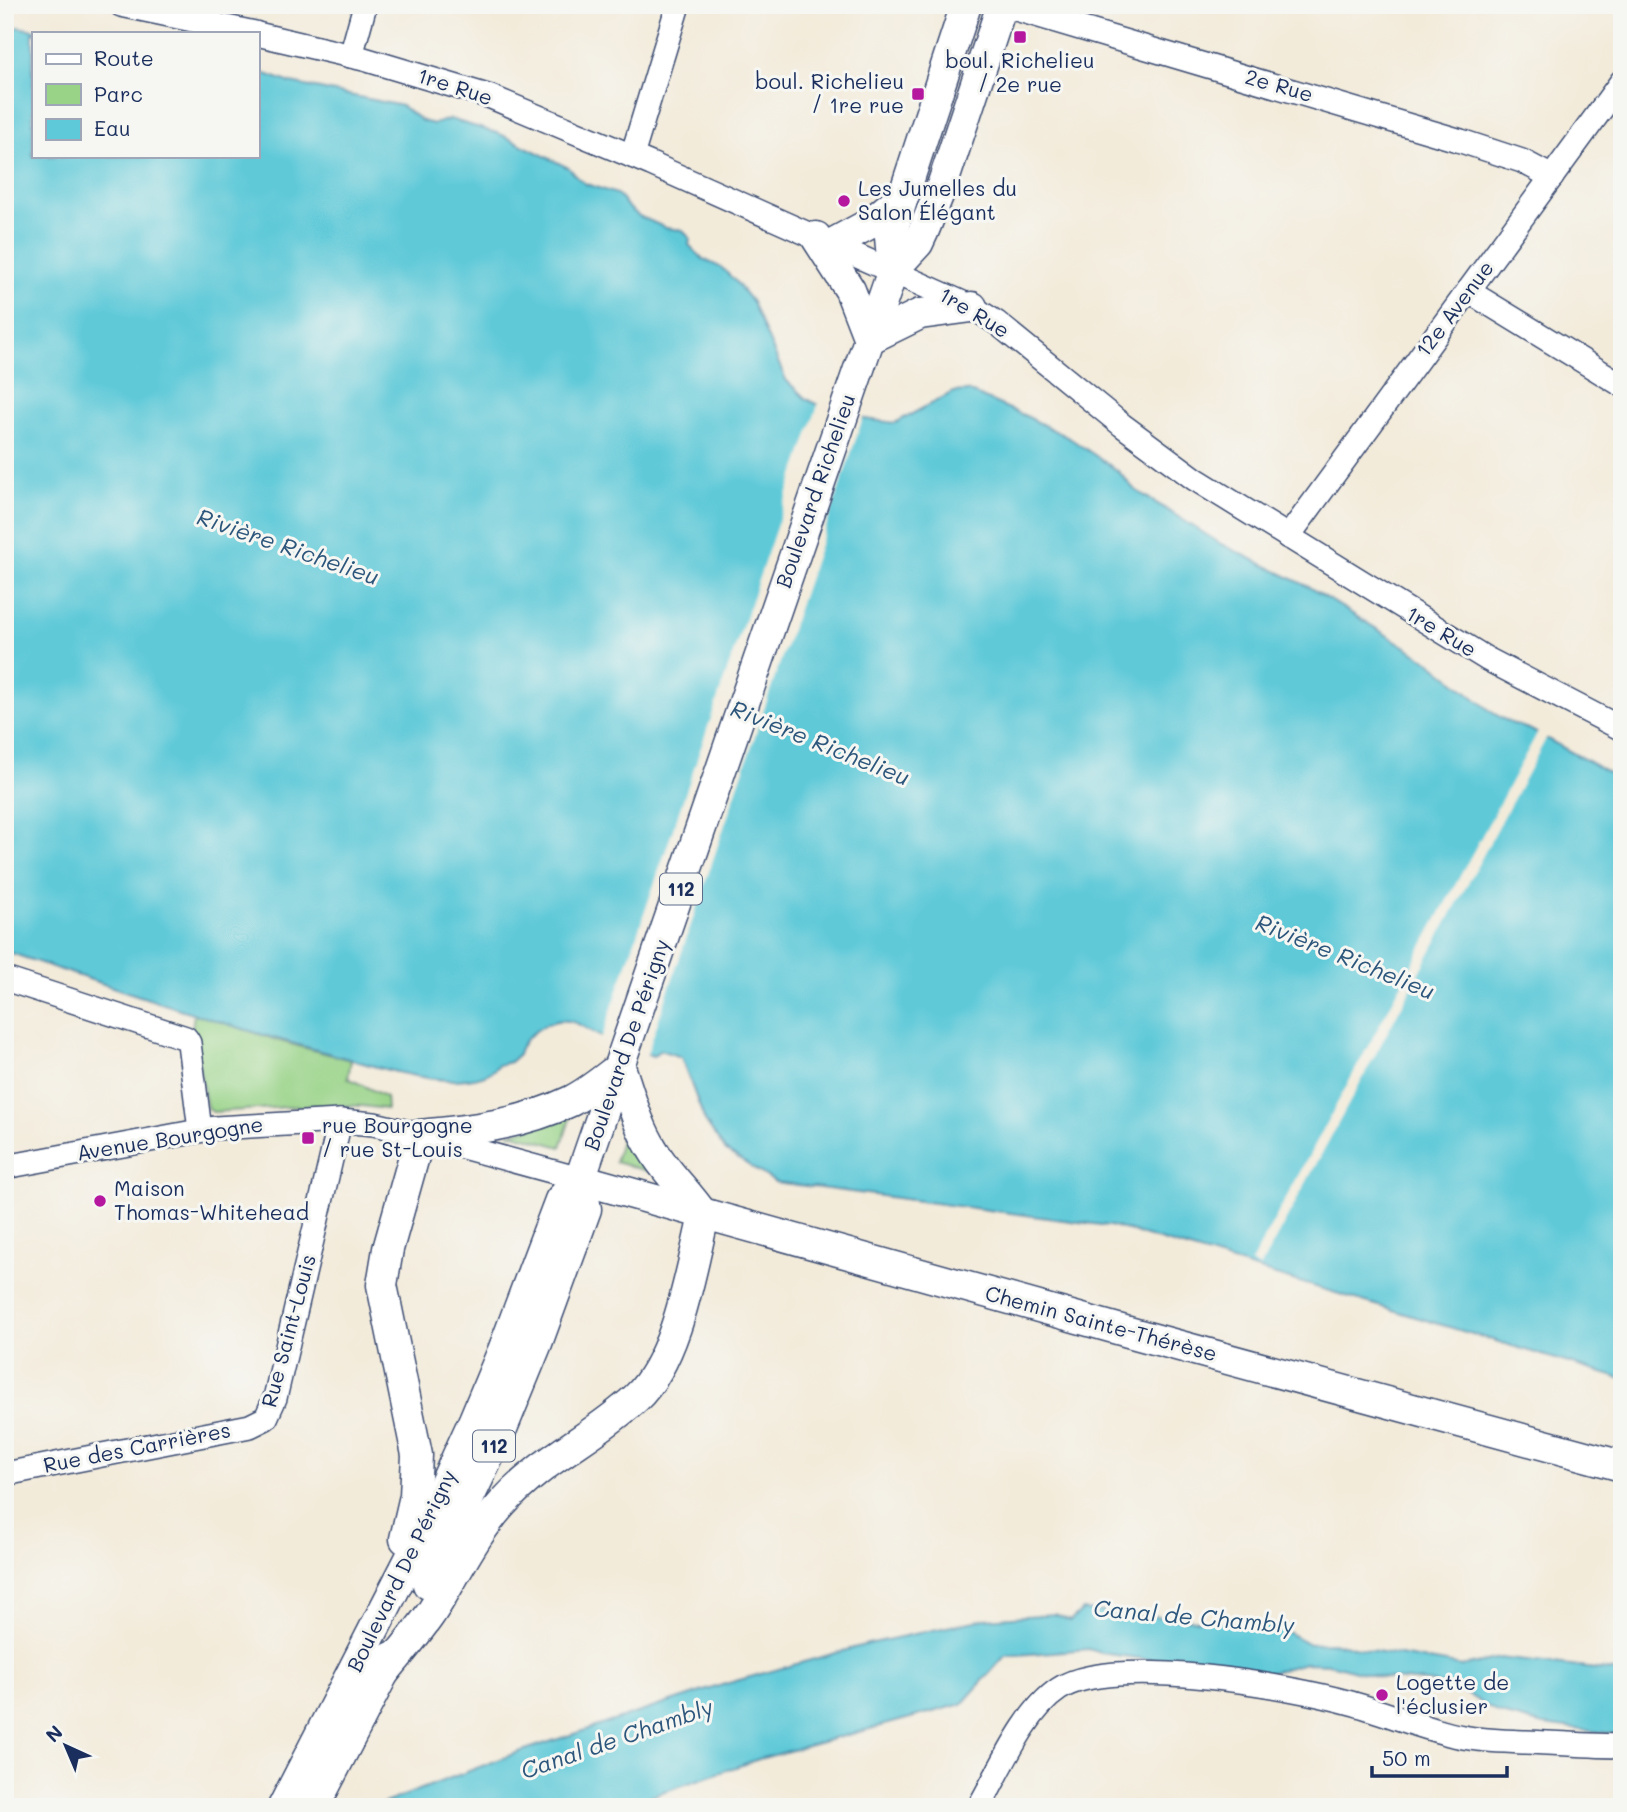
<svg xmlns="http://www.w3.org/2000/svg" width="1627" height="1812" font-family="Mali,sans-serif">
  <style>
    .green { fill: #98d387; stroke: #5a8172; stroke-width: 2 }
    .water { fill: #5ec9d8; stroke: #3c7c9b; stroke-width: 2 }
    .pier { fill: #f3ebda }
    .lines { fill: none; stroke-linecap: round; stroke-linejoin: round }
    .minor-casing { stroke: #3b4b71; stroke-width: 26 }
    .major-casing { stroke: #3b4b71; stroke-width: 33 }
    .minor { stroke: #fff; stroke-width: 23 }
    .major { stroke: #fff; stroke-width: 30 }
    .poi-dot { fill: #b5179e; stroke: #f6f6f2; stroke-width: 2.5 }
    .labels { text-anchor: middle; stroke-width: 6; stroke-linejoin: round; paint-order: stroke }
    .shield { fill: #f6f6f2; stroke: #5d6b8a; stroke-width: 2 }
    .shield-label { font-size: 19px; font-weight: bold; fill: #1b2f5e }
    .poi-label { font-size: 21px; fill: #1b2f5e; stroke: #f6f6f2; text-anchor: start }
    .street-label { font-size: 21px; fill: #1b2f5e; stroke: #f6f6f2 }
    .water-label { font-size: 23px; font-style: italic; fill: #2c567c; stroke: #f6f6f2 }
  </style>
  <rect width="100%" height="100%" fill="#f6f6f2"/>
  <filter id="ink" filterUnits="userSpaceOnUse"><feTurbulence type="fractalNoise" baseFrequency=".0143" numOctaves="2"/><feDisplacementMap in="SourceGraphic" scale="14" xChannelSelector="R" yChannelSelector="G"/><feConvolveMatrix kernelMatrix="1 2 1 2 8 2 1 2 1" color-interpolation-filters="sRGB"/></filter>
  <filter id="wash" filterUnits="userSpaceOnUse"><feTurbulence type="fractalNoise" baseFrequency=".00686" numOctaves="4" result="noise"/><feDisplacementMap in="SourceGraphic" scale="28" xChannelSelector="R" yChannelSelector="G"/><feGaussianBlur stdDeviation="1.57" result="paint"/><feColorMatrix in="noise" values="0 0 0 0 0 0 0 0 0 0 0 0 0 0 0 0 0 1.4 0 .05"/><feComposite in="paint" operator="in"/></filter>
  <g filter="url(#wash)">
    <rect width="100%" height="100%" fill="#f3ebda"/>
    <!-- green -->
    <g class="green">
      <path d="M194 1013 283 1042 351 1060 348 1078 386 1097 387 1109 362 1106 319 1105 213 1112 207 1108 192 1030Z"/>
      <path d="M571 1116 561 1147 511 1133Z"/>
      <path d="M626 1121 658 1174 615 1162Z"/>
    </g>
    <!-- water -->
    <g class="water">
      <path d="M5 25 52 33H33V156H257V71L291 83 402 106 422 121 434 124 450 119 500 134 569 168 578 178 586 184 617 194 628 207 639 216 666 228 682 230 690 238 689 245 703 259 722 268 735 281 752 302 786 380 806 399 816 404 865 419 895 423 953 392 968 391 1028 417 1071 439 1118 471 1134 489 1221 544 1307 586 1432 663 1493 713 1511 723 1531 730 1622 780V1379L1116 1227 775 1182 725 1150 705 1121 681 1057 660 1050 653 1056C636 1050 619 1044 602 1037 591 1033 580 1022 568 1021 550 1017 521 1037 518 1055L510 1062 498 1065C490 1078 464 1080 449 1080 405 1078 362 1062 320 1051 214 1022 109 986 5 951Z"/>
      <path d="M1083 1610 1278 1627 1309 1644 1331 1643 1462 1666 1500 1658 1622 1672V1735L1544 1725 1498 1713 1462 1691 1435 1683 1383 1678 1329 1664 1305 1663 1262 1675 1101 1653 1089 1649 1005 1656 962 1704 759 1759 619 1807H374L519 1752 725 1684 868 1644 984 1619 1055 1614 1070 1621Z"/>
    </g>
    <!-- pier -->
    <g class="pier">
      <path d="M819 402 864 415 646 1057 601 1040Z"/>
      <path d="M1539 730 1548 735 1260 1268 1251 1263Z"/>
    </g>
  </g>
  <g filter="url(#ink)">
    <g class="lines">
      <defs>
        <g id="minor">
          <path d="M121 5 255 33"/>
          <path d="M1002 5 1461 141 1522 161 1552 177"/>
          <path d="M257 34 364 59 491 97 651 164 972 307 997 323 1122 425 1195 479 1487 659 1622 729"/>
          <path d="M351 56 365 5"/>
          <path d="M632 156 678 5"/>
          <path d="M1468 291 1622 385"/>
          <path d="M1288 537 1622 81"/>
          <path d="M5 979 186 1038 189 1043 200 1130"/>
          <path d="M5 1167 215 1128 340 1121 374 1124 404 1131 580 1179"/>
          <path d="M5 1474 250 1426 266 1418 275 1398 340 1121"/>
          <path d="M979 1807C1000 1771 1024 1712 1059 1689 1110 1654 1291 1686 1351 1703 1388 1713 1425 1730 1463 1737 1484 1741 1505 1741 1526 1742 1558 1743 1590 1746 1622 1746"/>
        </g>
        <g id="major">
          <path d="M816 237 850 290 869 339"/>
          <path d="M832 244 869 224 904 195"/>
          <path d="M893 270 890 237 966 5"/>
          <path d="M869 339 920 314 972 307"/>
          <path d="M580 1179 1132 1333 1622 1466"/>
          <path d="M405 1539 415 1496 417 1455 382 1285 388 1249 420 1135C472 1130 523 1124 571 1101 589 1092 604 1079 620 1067"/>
          <path d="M428 1584 503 1426 537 1343 586 1209 580 1179"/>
          <path d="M383 1674C398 1655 415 1636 429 1616 454 1579 472 1537 502 1504 543 1458 593 1438 636 1398 677 1360 691 1270 704 1216 688 1192 667 1174 653 1150 637 1125 630 1095 620 1067"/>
          <path d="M283 1807 414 1551 474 1420 504 1348 560 1200 580 1179 893 270 918 243 924 230 943 183 1002 5"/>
          <path d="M314 1807 392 1657"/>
        </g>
      </defs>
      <!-- minor casing -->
      <use href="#minor" class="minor-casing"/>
      <!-- major casing -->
      <use href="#major" class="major-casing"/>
      <!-- minor -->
      <use href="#minor" class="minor"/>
      <!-- major -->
      <use href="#major" class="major"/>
    </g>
  </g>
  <!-- markers -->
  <g class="poi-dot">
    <rect x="1013" y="30" width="14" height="14" rx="3.5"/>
    <rect x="911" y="87" width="14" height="14" rx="3.5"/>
    <circle cx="844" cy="201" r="7"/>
    <rect x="301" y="1131" width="14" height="14" rx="3.5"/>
    <circle cx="100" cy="1201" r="7"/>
    <circle cx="1382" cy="1695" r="7"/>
  </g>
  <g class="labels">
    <!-- shield labels -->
    <g class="shield">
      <rect x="660" y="873.5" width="42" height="31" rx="5"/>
      <rect x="473" y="1430.5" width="42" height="31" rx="5"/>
    </g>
    <g class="shield-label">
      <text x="681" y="896">112</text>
      <text x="494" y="1453">112</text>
    </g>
    <!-- poi labels -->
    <g class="poi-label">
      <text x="1020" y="68" text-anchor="middle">boul. Richelieu<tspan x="1020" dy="24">/ 2e rue</tspan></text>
      <text x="904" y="89" text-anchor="end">boul. Richelieu<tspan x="904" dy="24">/ 1re rue</tspan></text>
      <text x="858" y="196">Les Jumelles du<tspan x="858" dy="24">Salon Élégant</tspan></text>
      <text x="322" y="1133">rue Bourgogne<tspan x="322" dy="24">/ rue St-Louis</tspan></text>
      <text x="114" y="1196">Maison<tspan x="114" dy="24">Thomas-Whitehead</tspan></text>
      <text x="1396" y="1690">Logette de<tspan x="1396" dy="24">l'éclusier</tspan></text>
    </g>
    <!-- street labels -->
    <g class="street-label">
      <text transform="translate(1279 86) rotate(16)" y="7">2e Rue</text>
      <text transform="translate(455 87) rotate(18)" y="7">1re Rue</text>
      <text transform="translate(1455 309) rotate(-53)" y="7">12e Avenue</text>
      <text transform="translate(974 313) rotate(31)" y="7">1re Rue</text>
      <text transform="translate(816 491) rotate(-71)" y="7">Boulevard Richelieu</text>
      <text transform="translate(1441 632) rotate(31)" y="7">1re Rue</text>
      <text transform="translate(627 1045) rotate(-71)" y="7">Boulevard De Périgny</text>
      <text transform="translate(170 1139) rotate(-9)" y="7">Avenue Bourgogne</text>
      <text transform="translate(1101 1324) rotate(15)" y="7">Chemin Sainte-Thérèse</text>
      <text transform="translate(289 1331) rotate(-75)" y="7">Rue Saint-Louis</text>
      <text transform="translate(137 1448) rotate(-11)" y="7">Rue des Carrières</text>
      <text transform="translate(402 1571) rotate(-64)" y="7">Boulevard De Périgny</text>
    </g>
    <!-- water labels -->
    <g class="water-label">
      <text transform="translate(288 547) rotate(19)" y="8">Rivière Richelieu</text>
      <text transform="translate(820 743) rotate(22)" y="8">Rivière Richelieu</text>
      <text transform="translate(1345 957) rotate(22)" y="8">Rivière Richelieu</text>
      <text transform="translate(1194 1617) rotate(5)" y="8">Canal de Chambly</text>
      <text transform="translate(617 1739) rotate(-19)" y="8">Canal de Chambly</text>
    </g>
  </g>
  <!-- margin -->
  <rect width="1627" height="1812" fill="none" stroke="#f6f6f2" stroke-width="28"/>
  <!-- legend -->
  <rect x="32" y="32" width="228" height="126" fill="#f6f6f2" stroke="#9ea6b7" stroke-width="2"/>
  <rect x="46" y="54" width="35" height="10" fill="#ffffff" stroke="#9ea6b7" stroke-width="2"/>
  <text x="94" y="66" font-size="21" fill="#1b2f5e">Route</text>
  <rect x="46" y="84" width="35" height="21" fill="#98d387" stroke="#9ea6b7" stroke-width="2"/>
  <text x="94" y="102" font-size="21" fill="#1b2f5e">Parc</text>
  <rect x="46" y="119" width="35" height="21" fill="#5ec9d8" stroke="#9ea6b7" stroke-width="2"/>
  <text x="94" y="136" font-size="21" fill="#1b2f5e">Eau</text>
  <!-- north arrow -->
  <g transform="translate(66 1746) rotate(316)" stroke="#f6f6f2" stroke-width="5" paint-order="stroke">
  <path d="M0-5L12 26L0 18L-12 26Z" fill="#1b2f5e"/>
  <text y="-10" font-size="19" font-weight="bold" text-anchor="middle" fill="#1b2f5e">N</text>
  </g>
  <!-- scale -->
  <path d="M1372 1766v10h135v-10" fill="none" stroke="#1b2f5e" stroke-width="3.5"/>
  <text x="1382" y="1766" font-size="21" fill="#1b2f5e" stroke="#f6f6f2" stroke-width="5" paint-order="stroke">50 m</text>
</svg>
